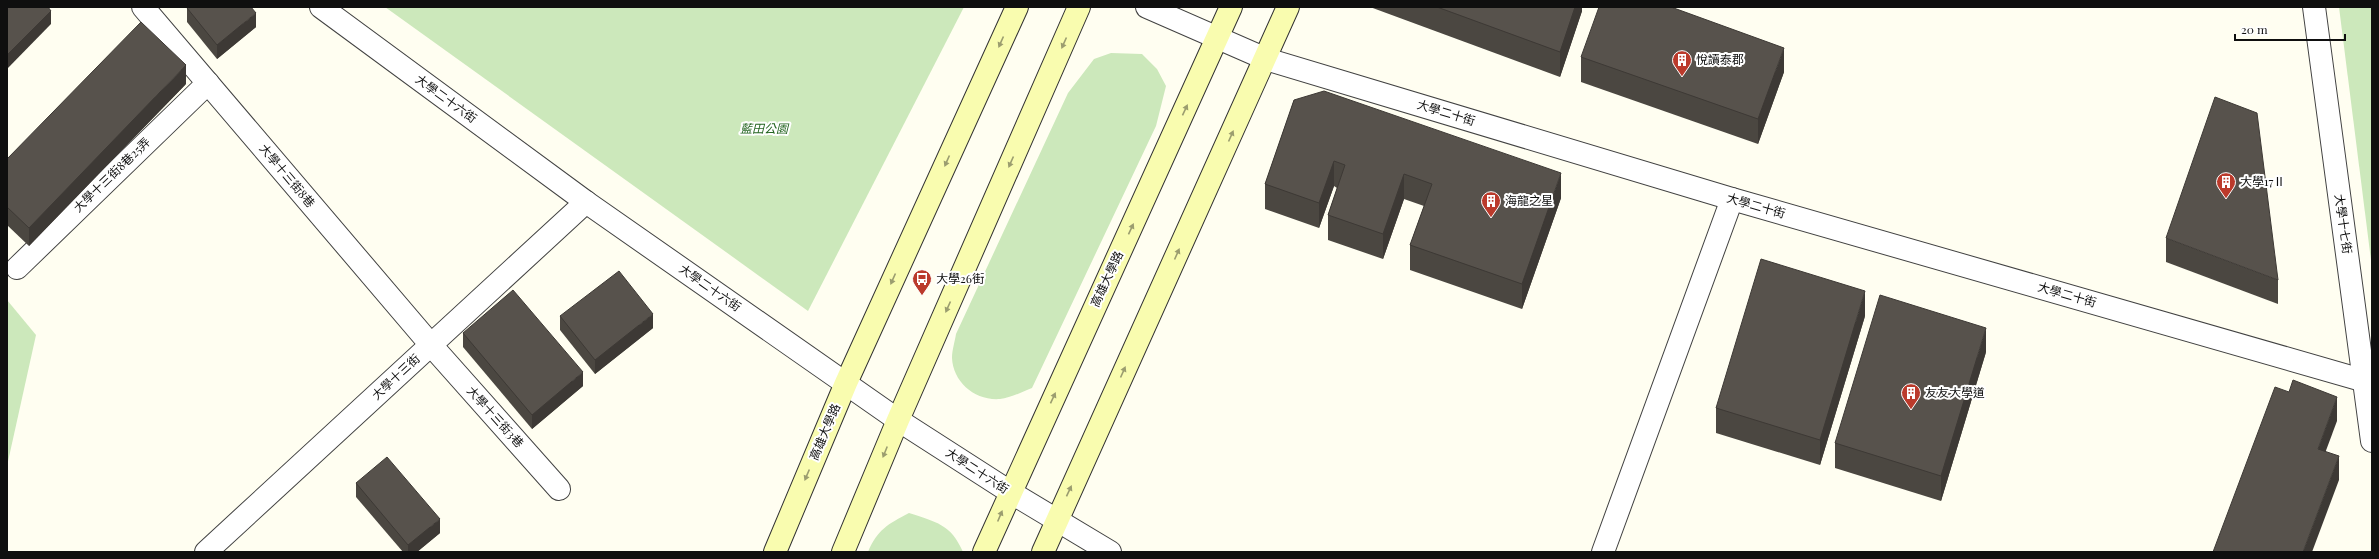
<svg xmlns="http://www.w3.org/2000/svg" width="2379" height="559" font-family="'Playfair Display','Noto Sans TC',serif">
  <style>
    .green { fill: #cce8bb }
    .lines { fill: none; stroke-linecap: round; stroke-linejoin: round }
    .lane-casing { stroke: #424242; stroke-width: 24 }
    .street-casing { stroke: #424242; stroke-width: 24 }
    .secondary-casing { stroke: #313131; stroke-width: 24 }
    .lane { stroke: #fff; stroke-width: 22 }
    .street { stroke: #fff; stroke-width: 22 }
    .secondary { stroke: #f9fcaf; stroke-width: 22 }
    .wall { fill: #4b4741 }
    .shaded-wall { fill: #3d3935 }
    .building { fill: #57524c; stroke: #3d3935 }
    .oneway { fill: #9b9d6f }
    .labels { text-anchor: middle; stroke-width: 4; stroke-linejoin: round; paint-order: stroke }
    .poi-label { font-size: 12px; fill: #0f0f0f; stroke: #fff; text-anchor: start }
    .street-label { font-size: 12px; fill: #0f0f0f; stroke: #fff }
    .park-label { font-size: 12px; font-style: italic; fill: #246521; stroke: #fff }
  </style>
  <rect width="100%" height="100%" fill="#fffef1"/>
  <!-- green -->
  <g class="green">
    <path d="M385 7H964L808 311Z"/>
    <path d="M2339 7H2372V268Z"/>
    <path d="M1111 53 1142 54 1157 69 1166 86 1156 126 1032 388C1022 392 1010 398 1000 399 975 401 953 382 952 358 952 350 955 341 956 334L1068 93 1094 59Z"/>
    <path d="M7 300 36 335 7 466Z"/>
    <path d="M909 513C936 522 951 524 963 552H868C877 530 888 524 909 513Z"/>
  </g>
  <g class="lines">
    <defs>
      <g id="lane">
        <path d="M143 7 431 345 559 489"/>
        <path d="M17 268 208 83"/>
      </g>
      <g id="street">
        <path d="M321 7 586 202 898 420 1010 492 1110 552"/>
        <path d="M1147 7 1266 59 1732 199 2372 383"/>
        <path d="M2314 7 2372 441"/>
        <path d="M206 552 586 202"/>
        <path d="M1603 552 1732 199"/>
      </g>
      <g id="secondary">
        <path d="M775 552 846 383 1017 7"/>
        <path d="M843 552 898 420 1079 7"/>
        <path d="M984 552 1231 7"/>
        <path d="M1043 552 1288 7"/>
      </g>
    </defs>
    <!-- lane casing -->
    <use href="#lane" class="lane-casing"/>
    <!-- street casing -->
    <use href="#street" class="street-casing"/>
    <!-- secondary casing -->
    <use href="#secondary" class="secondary-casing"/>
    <!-- lane -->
    <use href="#lane" class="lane"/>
    <!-- street -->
    <use href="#street" class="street"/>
    <!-- secondary -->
    <use href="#secondary" class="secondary"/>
  </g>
  <!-- wall -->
  <g class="wall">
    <path d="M1370 7H1582V11L1560 77Z"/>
    <path d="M187 8 256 27 217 59 187 22Z"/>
    <path d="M1581 57 1784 72 1758 144 1581 82Z"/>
    <path d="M186 84 29 246 7 225V159Z"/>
    <path d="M1294 100 1561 198 1522 309 1410 270V245L1424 206 1404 199 1383 259 1328 240V215L1337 188 1334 186 1319 228 1265 209V184Z"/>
    <path d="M2166 238 2278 280V304L2166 262Z"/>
    <path d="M560 316 653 328 595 374 560 330Z"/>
    <path d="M1865 316 1820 465 1716 433V408Z"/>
    <path d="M463 333 583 386 532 429 463 347Z"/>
    <path d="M1986 352 1941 501 1835 468V443Z"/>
    <path d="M356 483 440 533 417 552H403L356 497Z"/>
  </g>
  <!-- shaded-wall -->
  <g class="shaded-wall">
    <path d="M1575 7H1582V11L1560 77V52Z"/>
    <path d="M51 11V24L7 69V55Z"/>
    <path d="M256 13V27L217 59V45Z"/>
    <path d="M1784 48V72L1758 144V119Z"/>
    <path d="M186 65V84L29 246V228Z"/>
    <path d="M1334 161V186L1319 228V203Z"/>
    <path d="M1561 173V198L1522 309V284Z"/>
    <path d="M1404 174V199L1383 259V234Z"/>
    <path d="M1865 291V316L1820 465V440Z"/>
    <path d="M653 314V328L595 374V360Z"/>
    <path d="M1986 328V352L1941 501V476Z"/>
    <path d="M583 372V386L532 429V415Z"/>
    <path d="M2337 397V421L2318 472V449Z"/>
    <path d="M2339 456V480L2312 552H2303Z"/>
    <path d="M440 519V533L417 552H408V545Z"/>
  </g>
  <!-- building -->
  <g class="building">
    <path d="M9 7H48L51 11 7 55V9Z"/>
    <path d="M189 7H251L256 13 217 45 187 8Z"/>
    <path d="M1437 7H1575L1560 52Z"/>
    <path d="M1599 7H1671L1784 48 1758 119 1581 57Z"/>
    <path d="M141 22 186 65 29 228 7 207V159Z"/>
    <path d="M1324 91 1561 173 1522 284 1410 245 1432 184 1404 174 1383 234 1328 215 1345 165 1334 161 1319 203 1265 184 1294 100Z"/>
    <path d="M2215 97 2257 113 2278 280 2166 238Z"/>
    <path d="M1761 259 1865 291 1820 440 1716 408Z"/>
    <path d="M619 271 653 314 595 360 560 316Z"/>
    <path d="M513 290 583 372 532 415 463 333Z"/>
    <path d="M1880 295 1986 328 1941 476 1835 443Z"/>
    <path d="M2293 380 2337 397 2318 449 2339 456 2303 552H2213L2275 387 2289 392Z"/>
    <path d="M387 457 440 519 408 545 356 483Z"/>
  </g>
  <!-- one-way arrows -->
  <defs><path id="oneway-solid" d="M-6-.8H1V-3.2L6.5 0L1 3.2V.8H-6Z"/></defs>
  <g class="oneway">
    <use href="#oneway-solid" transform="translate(1001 42) rotate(114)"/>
    <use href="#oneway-solid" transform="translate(1064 43) rotate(114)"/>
    <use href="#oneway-solid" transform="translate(1185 110) rotate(-65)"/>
    <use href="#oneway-solid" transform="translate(1231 136) rotate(-66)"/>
    <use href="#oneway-solid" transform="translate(947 161) rotate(114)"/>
    <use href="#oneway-solid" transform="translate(1011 162) rotate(114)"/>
    <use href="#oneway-solid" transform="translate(1131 229) rotate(-65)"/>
    <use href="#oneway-solid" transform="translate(1177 254) rotate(-66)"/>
    <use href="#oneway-solid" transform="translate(893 279) rotate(114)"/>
    <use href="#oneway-solid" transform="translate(948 307) rotate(114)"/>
    <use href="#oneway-solid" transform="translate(1123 372) rotate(-66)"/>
    <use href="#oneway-solid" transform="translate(1053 398) rotate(-65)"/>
    <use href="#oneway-solid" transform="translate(885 452) rotate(112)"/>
    <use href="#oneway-solid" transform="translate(807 475) rotate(113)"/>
    <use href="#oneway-solid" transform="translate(1069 491) rotate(-65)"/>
    <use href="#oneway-solid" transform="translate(1000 516) rotate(-67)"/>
  </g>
  <!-- icons -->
  <defs>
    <symbol id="building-pin" viewBox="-11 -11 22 30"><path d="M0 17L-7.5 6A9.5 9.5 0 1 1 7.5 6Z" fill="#bb3a2b" stroke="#fff"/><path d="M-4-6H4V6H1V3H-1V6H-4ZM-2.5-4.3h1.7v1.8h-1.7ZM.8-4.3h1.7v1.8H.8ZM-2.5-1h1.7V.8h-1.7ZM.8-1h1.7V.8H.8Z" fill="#fff"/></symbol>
    <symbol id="bus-pin" viewBox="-11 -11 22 30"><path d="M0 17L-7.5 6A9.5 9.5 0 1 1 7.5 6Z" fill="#bb3a2b" stroke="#fff"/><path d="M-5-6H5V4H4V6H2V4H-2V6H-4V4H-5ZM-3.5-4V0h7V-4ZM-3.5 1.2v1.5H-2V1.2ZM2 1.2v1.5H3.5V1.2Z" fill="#fff"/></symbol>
  </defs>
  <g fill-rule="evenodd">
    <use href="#building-pin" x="1671" y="49" width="22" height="30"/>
    <use href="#building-pin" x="2215" y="171" width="22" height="30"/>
    <use href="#building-pin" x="1480" y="190" width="22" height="30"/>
    <use href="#bus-pin" x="911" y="268" width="22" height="30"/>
    <use href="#building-pin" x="1900" y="382" width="22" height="30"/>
  </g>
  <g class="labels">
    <!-- poi labels -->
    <g class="poi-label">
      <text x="1696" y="64">悅讀泰郡</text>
      <text x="2240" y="186">大學17Ⅱ</text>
      <text x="1505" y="205">海龍之星</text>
      <text x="936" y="283">大學26街</text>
      <text x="1925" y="397">友友大學道</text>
    </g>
    <!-- street labels -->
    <g class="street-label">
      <text transform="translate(446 99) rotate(36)" y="4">大學二十六街</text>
      <text transform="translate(1446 113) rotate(17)" y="4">大學二十街</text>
      <text transform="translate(112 175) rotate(-44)" y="4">大學十三街8巷25弄</text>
      <text transform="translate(287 176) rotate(50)" y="4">大學十三街8巷</text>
      <text transform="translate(1756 206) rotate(16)" y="4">大學二十街</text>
      <text transform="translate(2343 224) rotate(82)" y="4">大學十七街</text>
      <text transform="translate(1107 279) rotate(-65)" y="4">高雄大學路</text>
      <text transform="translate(710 288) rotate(35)" y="4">大學二十六街</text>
      <text transform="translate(2067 295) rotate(16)" y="4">大學二十街</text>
      <text transform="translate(396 377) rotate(-43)" y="4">大學十三街</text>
      <text transform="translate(495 417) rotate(48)" y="4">大學十三街3巷</text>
      <text transform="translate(825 432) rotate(-67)" y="4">高雄大學路</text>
      <text transform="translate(977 471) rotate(33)" y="4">大學二十六街</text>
    </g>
    <!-- park labels -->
    <g class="park-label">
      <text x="764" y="133">藍田公園</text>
    </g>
  </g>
  <!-- border -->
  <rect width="2379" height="559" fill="none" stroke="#0f0f0f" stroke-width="16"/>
  <!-- scale -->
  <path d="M2235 34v6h110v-6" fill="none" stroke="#0f0f0f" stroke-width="2"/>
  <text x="2241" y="34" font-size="12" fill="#0f0f0f" stroke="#ffffff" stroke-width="3" paint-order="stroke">20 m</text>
</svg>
